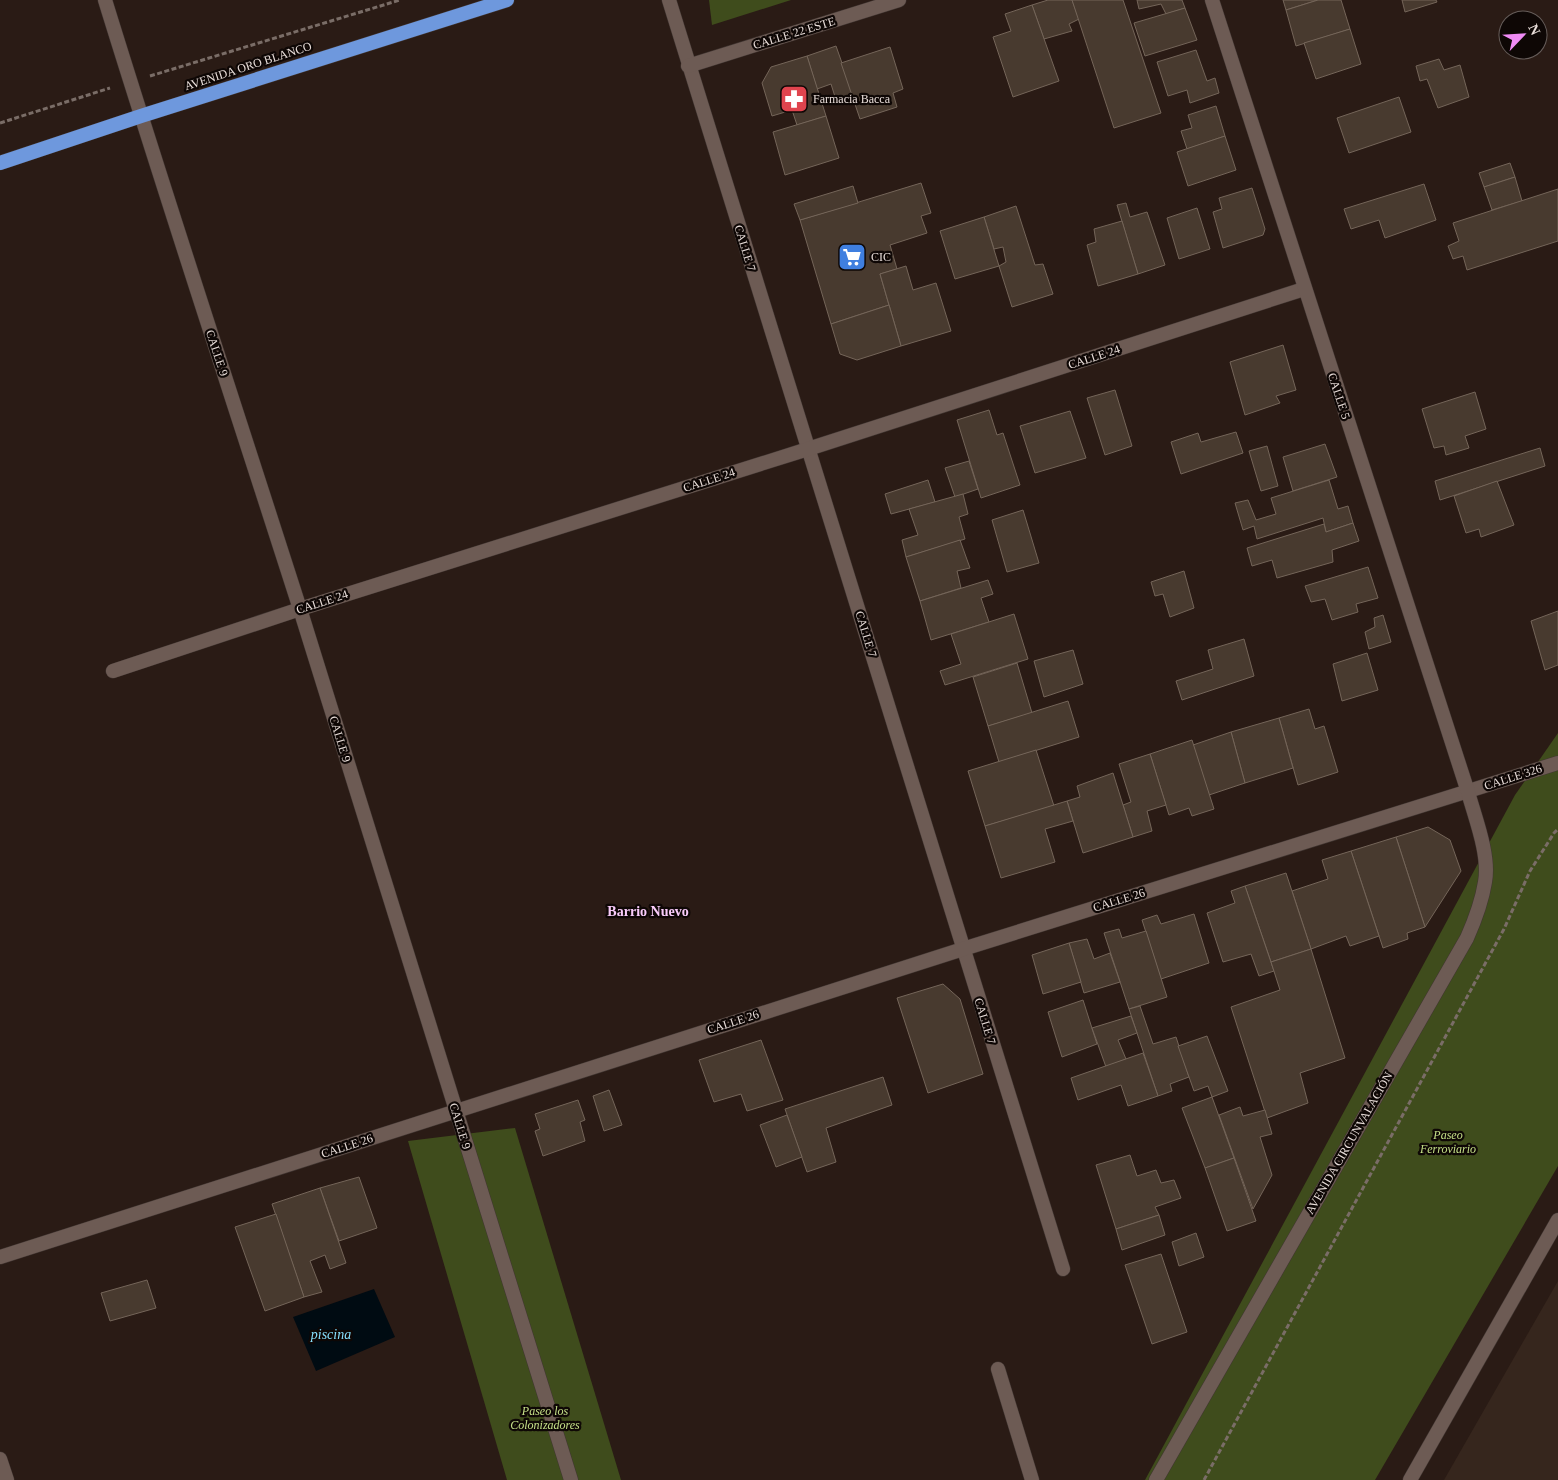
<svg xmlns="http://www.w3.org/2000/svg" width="1558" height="1480" font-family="'Times New Roman',serif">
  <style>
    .industrial { fill: #36261d }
    .green { fill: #3f4c1c }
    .water { fill: #000b12 }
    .building { fill: #483a2f; stroke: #746559 }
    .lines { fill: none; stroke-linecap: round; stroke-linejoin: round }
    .service-casing { stroke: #413632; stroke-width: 15 }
    .minor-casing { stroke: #413632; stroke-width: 15 }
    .tertiary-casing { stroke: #413632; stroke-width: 15 }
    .trunk-casing { stroke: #413632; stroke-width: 15 }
    .path { stroke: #7a6d67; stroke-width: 3; stroke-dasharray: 5 2.5; stroke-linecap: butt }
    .service { stroke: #6d5b54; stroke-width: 14 }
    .minor { stroke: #6d5b54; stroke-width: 14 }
    .tertiary { stroke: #6d5b54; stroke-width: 14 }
    .trunk { stroke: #6e98dd; stroke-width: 14 }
    .labels { text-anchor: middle; stroke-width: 4.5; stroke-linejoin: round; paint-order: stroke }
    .street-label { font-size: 12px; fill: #e9deda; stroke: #0e0705 }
    .poi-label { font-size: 12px; fill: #e9deda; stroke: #0e0705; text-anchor: start }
    .park-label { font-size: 12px; font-style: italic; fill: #c5e088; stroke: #0e0705 }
    .neighbourhood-label { font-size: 14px; font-weight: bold; fill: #f9cbfa; stroke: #0e0705 }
    .water-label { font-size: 14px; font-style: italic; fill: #87dffc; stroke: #0e0705 }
  </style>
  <rect width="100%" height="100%" fill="#2a1b15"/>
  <!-- industrial -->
  <path class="industrial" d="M1558 1281V1480H1444Z"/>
  <!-- green -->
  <g class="green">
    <path d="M709 0H791L712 25Z"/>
    <path d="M1558 733V1166L1375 1480H1145L1515 795Z"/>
    <path d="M515 1128 621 1480H507L408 1141Z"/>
  </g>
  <!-- water -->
  <path class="water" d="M374 1289 395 1337 316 1371 293 1317Z"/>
  <!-- building -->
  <g class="building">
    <path d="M1048 0H1072L1079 19 1069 24 1072 31 1044 39 1032 5Z"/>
    <path d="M1072 0H1123L1161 113 1114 128Z"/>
    <path d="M1137 0H1182L1185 8 1166 14 1161 4 1139 9Z"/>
    <path d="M1283 0H1318L1286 10Z"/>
    <path d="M1318 0H1341L1350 29 1296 46 1286 10Z"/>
    <path d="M1402 0H1436L1437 2 1405 12Z"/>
    <path d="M1032 5 1059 81 1013 97 993 37 1011 31 1005 14Z"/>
    <path d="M1185 8 1197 40 1145 56 1134 23Z"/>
    <path d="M1350 29 1361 64 1316 79 1304 43Z"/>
    <path d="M836 46 854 97 837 103 831 84 817 89 807 56Z"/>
    <path d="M890 47 903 89 893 93 897 107 860 119 841 63Z"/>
    <path d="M1196 50 1207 81 1215 78 1219 93 1190 103 1187 90 1168 96 1157 62Z"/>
    <path d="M807 56 826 116 797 125 792 110 772 116 762 83 771 67Z"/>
    <path d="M1439 59 1444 70 1460 65 1469 97 1438 108 1427 79 1420 81 1416 66Z"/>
    <path d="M1399 97 1411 132 1349 153 1337 118Z"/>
    <path d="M1216 106 1225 136 1187 149 1181 131 1192 128 1188 115Z"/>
    <path d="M826 116 839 158 785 175 773 132Z"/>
    <path d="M1225 136 1236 170 1188 186 1177 152Z"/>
    <path d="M1510 163 1515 177 1484 187 1479 173Z"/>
    <path d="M1515 177 1522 201 1492 210 1484 187Z"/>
    <path d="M921 183 931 213 921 216 927 233 890 245 897 269 880 274 889 305 831 324 800 220Z"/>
    <path d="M1424 184 1436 220 1385 238 1379 220 1351 229 1344 209Z"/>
    <path d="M853 186 858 203 800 220 794 204Z"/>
    <path d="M1252 188 1265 229 1263 235 1223 248 1213 212 1222 209 1219 198Z"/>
    <path d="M1558 189V241L1467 270 1463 256 1453 259 1448 246 1459 241 1453 223Z"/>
    <path d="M1126 203 1130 217 1147 212 1165 265 1138 274 1117 205Z"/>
    <path d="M1016 206 1035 265 1043 264 1053 294 1012 307 999 266 1006 262 1003 247 994 249 984 217Z"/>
    <path d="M1197 208 1210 249 1179 259 1167 218Z"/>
    <path d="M984 217 999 266 955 279 940 231Z"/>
    <path d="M1122 221 1138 274 1098 286 1087 245 1096 242 1094 229Z"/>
    <path d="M906 266 913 290 936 283 951 331 901 346 880 274Z"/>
    <path d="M889 305 901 346 857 360 840 354 831 324Z"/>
    <path d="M1283 345 1296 390 1276 396 1280 403 1245 415 1230 362Z"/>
    <path d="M1115 390 1132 446 1105 455 1087 398Z"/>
    <path d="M1475 392 1486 429 1465 436 1469 448 1446 455 1444 446 1434 448 1422 409Z"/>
    <path d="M989 410 997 435 1003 433 1020 485 981 498 957 420Z"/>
    <path d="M1070 411 1086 458 1035 473 1020 426Z"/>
    <path d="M1236 432 1243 453 1181 474 1171 442 1198 433 1201 442Z"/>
    <path d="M1325 444 1337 477 1293 491 1283 457Z"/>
    <path d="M1267 446 1278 486 1261 491 1249 451Z"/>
    <path d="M1540 448 1545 466 1440 500 1435 481Z"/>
    <path d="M969 461 978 489 955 497 945 468Z"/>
    <path d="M928 480 935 502 891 514 885 494Z"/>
    <path d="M1329 480 1338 509 1348 506 1353 523 1326 532 1323 518 1257 539 1254 526 1243 530 1235 503 1248 500 1256 520 1276 514 1271 498Z"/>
    <path d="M1497 481 1514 525 1481 537 1479 529 1466 533 1454 496Z"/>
    <path d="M963 494 968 514 959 517 965 539 906 557 902 540 918 535 909 509Z"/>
    <path d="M1023 510 1039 563 1007 572 992 520Z"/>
    <path d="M1353 523 1359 541 1332 550 1333 562 1277 578 1272 560 1252 566 1247 548 1324 524 1326 532Z"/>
    <path d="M960 540 970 568 957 571 961 588 920 601 906 557Z"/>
    <path d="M1368 567 1378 598 1356 604 1358 612 1332 620 1325 599 1311 602 1305 586Z"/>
    <path d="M1184 571 1194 608 1170 617 1163 594 1155 596 1151 582Z"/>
    <path d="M988 580 993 594 981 598 989 622 931 640 920 601Z"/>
    <path d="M1558 611V665L1545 670 1531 621Z"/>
    <path d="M1014 614 1028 659 945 685 940 671 961 664 951 634Z"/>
    <path d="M1383 615 1391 642 1369 649 1365 632 1375 627 1374 618Z"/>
    <path d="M1244 639 1254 676 1182 700 1176 681 1213 669 1208 650Z"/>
    <path d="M1073 650 1083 684 1044 697 1034 661Z"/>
    <path d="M1367 653 1378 690 1342 701 1333 664Z"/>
    <path d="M1017 663 1032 713 988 726 973 677Z"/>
    <path d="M1068 701 1079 737 999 762 988 726Z"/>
    <path d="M1309 709 1315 729 1324 726 1338 772 1298 785 1279 718Z"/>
    <path d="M1279 718 1293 768 1245 783 1231 732Z"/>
    <path d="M1231 732 1245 783 1209 795 1193 745Z"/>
    <path d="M1192 740 1214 809 1192 816 1189 808 1169 815 1150 754Z"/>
    <path d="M1036 750 1054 806 985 826 968 771Z"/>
    <path d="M1150 754 1166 805 1147 811 1152 831 1133 837 1123 805 1131 802 1119 764Z"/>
    <path d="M1113 773 1133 837 1083 853 1067 801 1080 797 1077 786Z"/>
    <path d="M1067 801 1073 821 1045 829 1055 862 1001 878 985 826Z"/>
    <path d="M1428 827 1450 840 1461 871 1425 927 1396 837Z"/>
    <path d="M1396 837 1425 927 1407 933 1408 939 1383 948 1351 851Z"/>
    <path d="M1351 851 1379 936 1350 946 1346 936 1311 949 1292 891 1328 879 1322 860Z"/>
    <path d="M1286 873 1311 949 1271 962 1245 886Z"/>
    <path d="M1245 886 1274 971 1259 976 1251 954 1223 962 1207 913 1235 903 1231 891Z"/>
    <path d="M1194 914 1209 963 1161 979 1142 920 1157 915 1161 924Z"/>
    <path d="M1119 929 1122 938 1146 931 1167 997 1129 1009 1104 933Z"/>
    <path d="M1087 939 1094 959 1110 953 1120 982 1084 993 1069 943Z"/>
    <path d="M1069 943 1081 982 1043 994 1032 955Z"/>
    <path d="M1311 949 1345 1058 1300 1073 1308 1103 1267 1118 1231 1007 1280 990 1271 962Z"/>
    <path d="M943 984 960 999 983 1074 928 1093 897 998Z"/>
    <path d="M1083 1000 1097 1044 1062 1057 1048 1012Z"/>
    <path d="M1140 1006 1153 1044 1176 1037 1189 1077 1170 1084 1172 1091 1158 1096 1129 1009Z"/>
    <path d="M1131 1016 1137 1033 1118 1040 1126 1059 1106 1067 1092 1028Z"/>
    <path d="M1207 1036 1228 1091 1212 1097 1208 1086 1194 1091 1178 1046Z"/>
    <path d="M761 1040 783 1100 747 1111 741 1094 714 1102 699 1060Z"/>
    <path d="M1143 1053 1158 1096 1128 1106 1121 1085 1078 1100 1071 1078Z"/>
    <path d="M883 1077 892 1105 826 1128 836 1162 807 1172 785 1109Z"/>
    <path d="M609 1090 622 1125 604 1131 593 1096Z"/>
    <path d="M1212 1097 1234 1158 1205 1168 1182 1108Z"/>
    <path d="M578 1100 585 1120 580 1122 585 1141 543 1156 535 1131 540 1129 535 1114Z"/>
    <path d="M1240 1107 1243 1116 1265 1110 1272 1134 1260 1137 1272 1175 1253 1209 1219 1115Z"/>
    <path d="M787 1115 802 1157 776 1167 760 1125Z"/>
    <path d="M1130 1155 1137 1176 1156 1170 1161 1183 1174 1180 1181 1198 1155 1207 1159 1215 1116 1229 1096 1165Z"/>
    <path d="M1234 1158 1256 1221 1227 1231 1205 1168Z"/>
    <path d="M359 1177 377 1228 339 1241 320 1188Z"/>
    <path d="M320 1188 346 1263 330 1269 325 1255 310 1261 322 1292 304 1297 272 1204Z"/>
    <path d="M276 1214 304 1297 265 1311 235 1227Z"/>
    <path d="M1159 1215 1165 1235 1122 1250 1116 1229Z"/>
    <path d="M1196 1233 1204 1257 1179 1266 1172 1242Z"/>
    <path d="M1161 1254 1187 1332 1152 1344 1125 1265Z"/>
    <path d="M147 1280 156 1308 110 1321 101 1293Z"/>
  </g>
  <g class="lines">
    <defs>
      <path id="service" d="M998 1369 1032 1480"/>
      <g id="minor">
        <path d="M105 0C168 204 235 406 300 609 391 899 480 1190 571 1480"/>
        <path d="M669 0 1063 1269"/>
        <path d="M688 66 899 0"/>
        <path d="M113 671 300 609 808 449 1304 289"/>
        <path d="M0 1257 963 949 1558 763"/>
        <path d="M1156 1480 1467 938C1475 920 1482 901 1485 882 1490 855 1475 818 1468 792L1212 0"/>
      </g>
      <g id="tertiary">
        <path d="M0 1459 7 1480"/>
        <path d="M1410 1480 1558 1220"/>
      </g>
      <path id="trunk" d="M0 163 141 116 507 0"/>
    </defs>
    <!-- service casing -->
    <use href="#service" class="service-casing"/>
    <!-- minor casing -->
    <use href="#minor" class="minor-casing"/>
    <!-- tertiary casing -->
    <use href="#tertiary" class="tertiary-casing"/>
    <!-- trunk casing -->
    <use href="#trunk" class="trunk-casing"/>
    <!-- path -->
    <g class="path">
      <path d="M150 76 400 0"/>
      <path d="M0 123 110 88"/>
      <path d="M1204 1480 1504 929 1530 871 1554 833 1558 829"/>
    </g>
    <!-- service -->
    <use href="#service" class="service"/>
    <!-- minor -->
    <use href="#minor" class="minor"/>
    <!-- tertiary -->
    <use href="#tertiary" class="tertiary"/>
    <!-- trunk -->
    <use href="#trunk" class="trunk"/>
  </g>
  <!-- icons -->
  <defs>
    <symbol id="pharmacy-square" viewBox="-11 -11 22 22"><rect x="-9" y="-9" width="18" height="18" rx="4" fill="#e0444e" stroke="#0e0705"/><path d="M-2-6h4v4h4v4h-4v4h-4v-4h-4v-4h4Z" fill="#fff"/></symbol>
    <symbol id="supermarket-square" viewBox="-11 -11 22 22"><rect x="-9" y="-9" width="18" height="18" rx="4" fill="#3f7fe0" stroke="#0e0705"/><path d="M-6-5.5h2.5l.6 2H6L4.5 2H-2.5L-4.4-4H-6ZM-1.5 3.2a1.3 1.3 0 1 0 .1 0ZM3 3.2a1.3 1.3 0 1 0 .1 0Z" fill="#fff"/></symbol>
  </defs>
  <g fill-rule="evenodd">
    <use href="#pharmacy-square" x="778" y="83" width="32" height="32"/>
    <use href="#supermarket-square" x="836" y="241" width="32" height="32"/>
  </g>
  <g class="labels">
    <!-- street labels -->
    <g class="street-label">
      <text transform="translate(794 33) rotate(-17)" y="4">CALLE 22 ESTE</text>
      <text transform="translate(248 66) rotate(-18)" y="4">AVENIDA ORO BLANCO</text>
      <text transform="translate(745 248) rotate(73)" y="4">CALLE 7</text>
      <text transform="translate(217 353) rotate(72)" y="4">CALLE 9</text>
      <text transform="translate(1094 357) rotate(-18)" y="4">CALLE 24</text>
      <text transform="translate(1339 396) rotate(72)" y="4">CALLE 5</text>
      <text transform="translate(709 480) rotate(-18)" y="4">CALLE 24</text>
      <text transform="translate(322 602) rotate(-18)" y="4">CALLE 24</text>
      <text transform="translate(866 634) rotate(73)" y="4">CALLE 7</text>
      <text transform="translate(340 739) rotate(73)" y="4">CALLE 9</text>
      <text transform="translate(1513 777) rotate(-18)" y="4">CALLE 326</text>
      <text transform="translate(1119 900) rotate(-17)" y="4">CALLE 26</text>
      <text transform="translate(985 1021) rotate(73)" y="4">CALLE 7</text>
      <text transform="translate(733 1022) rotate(-18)" y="4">CALLE 26</text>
      <text transform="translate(460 1126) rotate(73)" y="4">CALLE 9</text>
      <text transform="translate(1349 1143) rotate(-60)" y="4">AVENIDA CIRCUNVALACIÓN</text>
      <text transform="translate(347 1146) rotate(-18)" y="4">CALLE 26</text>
    </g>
    <!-- poi labels -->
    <g class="poi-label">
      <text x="813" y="103">Farmacia Bacca</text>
      <text x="871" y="261">CIC</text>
    </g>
    <!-- park labels -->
    <g class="park-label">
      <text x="1448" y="1139">Paseo<tspan x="1448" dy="14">Ferroviario</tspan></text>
      <text x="545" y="1415">Paseo los<tspan x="545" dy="14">Colonizadores</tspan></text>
    </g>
    <!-- neighbourhood labels -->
    <g class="neighbourhood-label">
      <text x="648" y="916">Barrio Nuevo</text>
    </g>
    <!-- water labels -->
    <g class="water-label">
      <text x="331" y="1339">piscina</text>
    </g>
  </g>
  <!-- north arrow -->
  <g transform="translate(1523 35) rotate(65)"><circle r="24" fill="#0e0705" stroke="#665d5a"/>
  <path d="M0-4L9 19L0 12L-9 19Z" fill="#f08bf5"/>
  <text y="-8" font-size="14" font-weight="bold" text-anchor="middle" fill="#e9deda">N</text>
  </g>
</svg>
